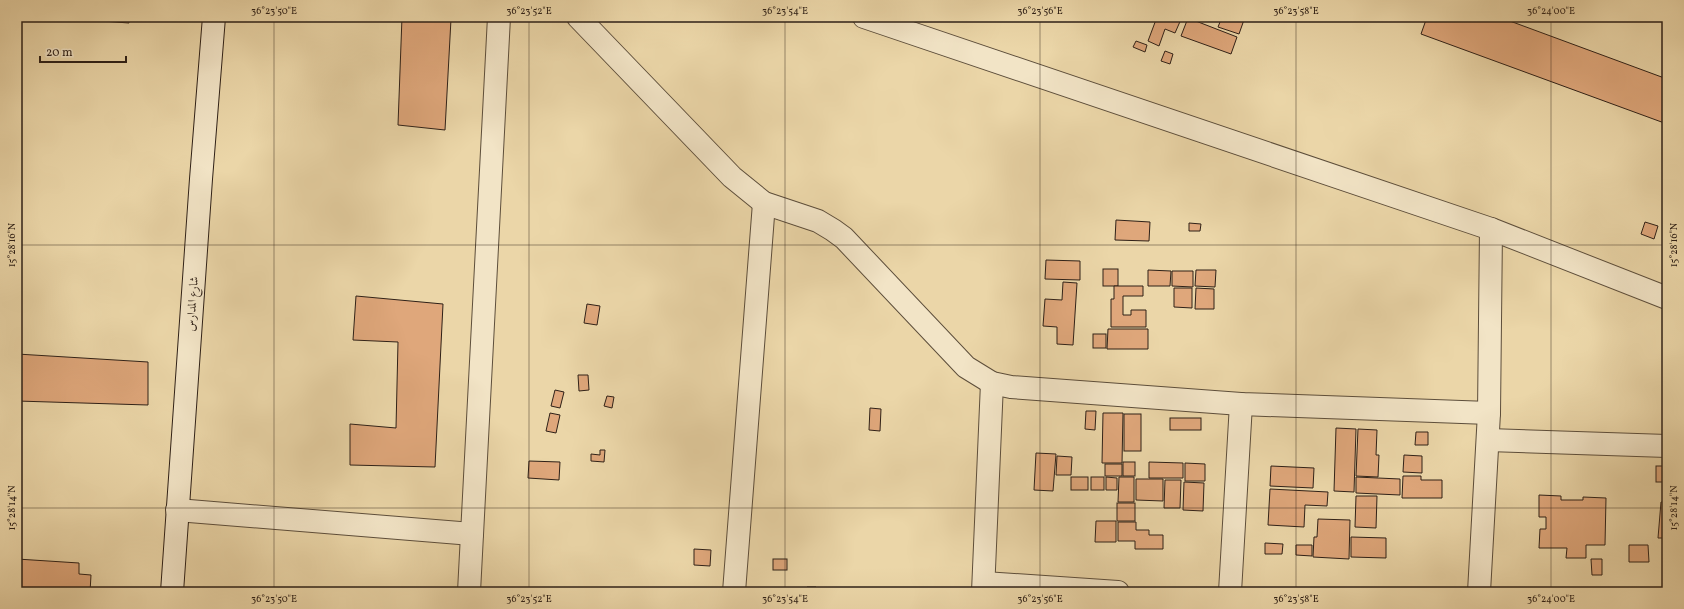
<svg xmlns="http://www.w3.org/2000/svg" width="1684" height="609" font-family="Vollkorn,Amiri,serif">
  <style>
    .building { fill: #dfa77b; stroke: #2e2017 }
    .lines { fill: none; stroke-linecap: round; stroke-linejoin: round }
    .street-casing { stroke: #5d4e3b; stroke-width: 24 }
    .secondary-casing { stroke: #2e2017; stroke-width: 24 }
    .street { stroke: #f2e4c6; stroke-width: 22 }
    .secondary { stroke: #f2e4c6; stroke-width: 22 }
    .ticks { fill: none; stroke: #2e2017; stroke-width: 1; stroke-opacity: 0.45 }
    .labels { text-anchor: middle; stroke-width: 3; stroke-linejoin: round; paint-order: stroke }
    .street-label { font-size: 12px; fill: #2e2017; stroke: #f2e4c6 }
    .neatline { fill: none; stroke: #2e2017; stroke-width: 1.5 }
    .ticks-label { font-size: 10px; text-anchor: middle; fill: #2e2017 }
  </style>
  <rect width="100%" height="100%" fill="#ebd6a8"/>
  <filter id="stains"><feTurbulence type="fractalNoise" baseFrequency=".005" numOctaves="4"/><feColorMatrix values="0 0 0 0 .2 0 0 0 0 .09 0 0 0 0 .02 0 0 0 .5 -.17"/></filter>
  <radialGradient id="worn" r=".72"><stop offset=".6" stop-color="#630" stop-opacity="0"/><stop offset="1" stop-color="#630" stop-opacity=".3"/></radialGradient>
  <!-- building -->
  <g class="building">
    <path d="M89 17H129V23L89 20Z"/>
    <path d="M402 17 451 19 445 130 398 125Z"/>
    <path d="M1157 17H1182L1175 33 1165 29 1159 46 1148 41Z"/>
    <path d="M1222 17H1245L1239 34 1218 27Z"/>
    <path d="M1427 17H1499L1667 79V124L1421 34Z"/>
    <path d="M1188 18 1237 37 1231 54 1181 36Z"/>
    <path d="M1136 41 1147 45 1145 52 1133 47Z"/>
    <path d="M1165 51 1173 54 1170 64 1161 61Z"/>
    <path d="M1116 220 1150 222 1149 241 1115 240Z"/>
    <path d="M1645 222 1658 226 1654 239 1641 234Z"/>
    <path d="M1189 223 1201 224 1200 231H1189Z"/>
    <path d="M1046 260 1080 261V280L1045 279Z"/>
    <rect x="1103" y="269" width="15" height="17"/>
    <path d="M1148 270 1171 271 1170 286H1148Z"/>
    <path d="M1196 270H1216L1215 287 1195 286Z"/>
    <path d="M1172 271H1193V287L1172 286Z"/>
    <path d="M1063 282 1077 283 1073 345 1057 344V327L1043 326 1045 299 1062 300Z"/>
    <path d="M1114 286H1143V296H1123V315H1131V310H1146V327H1111V299H1114Z"/>
    <path d="M1174 288H1192V308L1174 307Z"/>
    <path d="M1196 288 1214 289V309H1195Z"/>
    <path d="M356 296 443 304 435 467 350 465V424L396 428 398 342 353 340Z"/>
    <path d="M587 304 600 306 597 325 584 323Z"/>
    <path d="M1108 329H1148V349H1107Z"/>
    <rect x="1093" y="334" width="13" height="14"/>
    <path d="M17 354 148 362V405L17 401Z"/>
    <path d="M578 375H588L589 390 579 391Z"/>
    <path d="M555 390 564 392 560 408 551 406Z"/>
    <path d="M607 396 614 397 612 408 604 406Z"/>
    <path d="M870 408 881 409 880 431 869 430Z"/>
    <path d="M1086 411H1096L1095 430 1085 429Z"/>
    <path d="M550 413 560 415 556 433 546 431Z"/>
    <path d="M1103 413H1123L1122 463H1102Z"/>
    <rect x="1124" y="414" width="17" height="37"/>
    <rect x="1170" y="418" width="31" height="12"/>
    <path d="M1336 428 1356 429 1354 492 1334 491Z"/>
    <path d="M1358 429 1377 430 1376 455H1379L1378 477 1356 476Z"/>
    <path d="M1416 432H1428V445H1415Z"/>
    <path d="M600 450H605L604 462 591 461V454L600 455Z"/>
    <path d="M1036 453 1056 454 1053 491 1034 490Z"/>
    <path d="M1404 455 1422 456V473L1403 472Z"/>
    <path d="M1057 456 1072 457 1071 475H1056Z"/>
    <path d="M529 461 560 462 559 480 528 478Z"/>
    <rect x="1123" y="462" width="12" height="14"/>
    <path d="M1149 462 1183 463V478H1149Z"/>
    <path d="M1185 463 1205 464V481H1185Z"/>
    <rect x="1105" y="464" width="17" height="12"/>
    <path d="M1271 466 1314 468 1313 488 1270 486Z"/>
    <rect x="1656" y="466" width="11" height="16"/>
    <path d="M1403 476H1421V480H1442V498H1402Z"/>
    <rect x="1071" y="477" width="17" height="13"/>
    <rect x="1091" y="477" width="13" height="13"/>
    <path d="M1106 477 1117 478V490H1106Z"/>
    <path d="M1119 477H1134V502H1118Z"/>
    <path d="M1356 477 1400 479V495L1356 493Z"/>
    <path d="M1136 479H1163V501L1136 500Z"/>
    <path d="M1165 480H1181L1180 508H1164Z"/>
    <path d="M1184 482 1204 483 1203 511 1183 510Z"/>
    <path d="M1270 489 1328 492 1327 506 1305 505 1304 527 1268 525Z"/>
    <path d="M1539 495 1561 496V500H1583V497L1606 498 1605 545H1586V558H1566L1567 548H1539L1540 529H1546V517H1539Z"/>
    <path d="M1356 496H1377L1376 528 1355 527Z"/>
    <path d="M1661 502H1667V538H1658Z"/>
    <rect x="1117" y="503" width="18" height="18"/>
    <path d="M1318 519 1350 520 1349 559 1313 557 1314 537H1317Z"/>
    <path d="M1096 521H1116V542H1095Z"/>
    <path d="M1118 522H1136V530H1149V535H1163V549H1135V541H1118Z"/>
    <path d="M1351 537 1386 538V558L1351 557Z"/>
    <path d="M1265 543 1283 544 1282 554H1265Z"/>
    <path d="M1296 545H1312V556L1296 555Z"/>
    <path d="M1629 545H1648L1649 562H1629Z"/>
    <path d="M694 549 711 550 710 566 694 565Z"/>
    <path d="M17 559 79 563V574L91 575 90 592H17Z"/>
    <rect x="773" y="559" width="14" height="11"/>
    <path d="M1591 559H1602V575H1592Z"/>
    <path d="M807 587H816V592H790V590H807Z"/>
    <rect x="770" y="589" width="14" height="3"/>
  </g>
  <g class="lines">
    <defs>
      <g id="street">
        <path d="M578 17 732 177 764 203 818 221 833 230 844 238 966 367 992 383 1011 387 1241 404 1489 413"/>
        <path d="M864 17 1491 229 1667 298"/>
        <path d="M1488 440 1667 446"/>
        <path d="M177 510 472 534"/>
        <path d="M984 583 1118 592"/>
        <path d="M469 592 499 17"/>
        <path d="M734 592 764 203"/>
        <path d="M983 592 992 383"/>
        <path d="M1230 592 1241 404"/>
        <path d="M1479 592 1489 413 1491 229"/>
      </g>
      <path id="secondary" d="M172 592 201 179 214 17"/>
    </defs>
    <!-- street casing -->
    <use href="#street" class="street-casing"/>
    <!-- secondary casing -->
    <use href="#secondary" class="secondary-casing"/>
    <!-- street -->
    <use href="#street" class="street"/>
    <!-- secondary -->
    <use href="#secondary" class="secondary"/>
  </g>
  <!-- ticks -->
  <path class="ticks" d="M18 17V592M274 17V592M529 17V592M785 17V592M1040 17V592M1296 17V592M1551 17V592M17 245H1667M17 508H1667"/>
  <g class="labels">
    <!-- street labels -->
    <g class="street-label">
      <text transform="translate(192 304) rotate(-86)" y="4">شارع المدارس</text>
    </g>
  </g>
  <!-- margin -->
  <rect width="1684" height="609" fill="none" stroke="#ebd6a8" stroke-width="44"/>
  <!-- scale -->
  <path d="M40 56v6h86v-6" fill="none" stroke="#2e2017" stroke-width="2"/>
  <text x="46" y="56" font-size="12" fill="#2e2017" stroke="#f2e4c6" stroke-width="3" paint-order="stroke">20 m</text>
  <rect x="22" y="22" width="1640" height="565" class="neatline"/>
  <g class="ticks-label">
    <text x="274" y="14">36°23'50"E</text>
    <text x="529" y="14">36°23'52"E</text>
    <text x="785" y="14">36°23'54"E</text>
    <text x="1040" y="14">36°23'56"E</text>
    <text x="1296" y="14">36°23'58"E</text>
    <text x="1551" y="14">36°24'00"E</text>
    <text transform="translate(11 245) rotate(-90)" y="4">15°28'16"N</text>
    <text transform="translate(1673 245) rotate(-90)" y="4">15°28'16"N</text>
    <text transform="translate(11 508) rotate(-90)" y="4">15°28'14"N</text>
    <text transform="translate(1673 508) rotate(-90)" y="4">15°28'14"N</text>
    <text x="274" y="602">36°23'50"E</text>
    <text x="529" y="602">36°23'52"E</text>
    <text x="785" y="602">36°23'54"E</text>
    <text x="1040" y="602">36°23'56"E</text>
    <text x="1296" y="602">36°23'58"E</text>
    <text x="1551" y="602">36°24'00"E</text>
  </g>
  <rect width="100%" height="100%" filter="url(#stains)"/>
  <rect width="100%" height="100%" fill="url(#worn)"/>
</svg>
